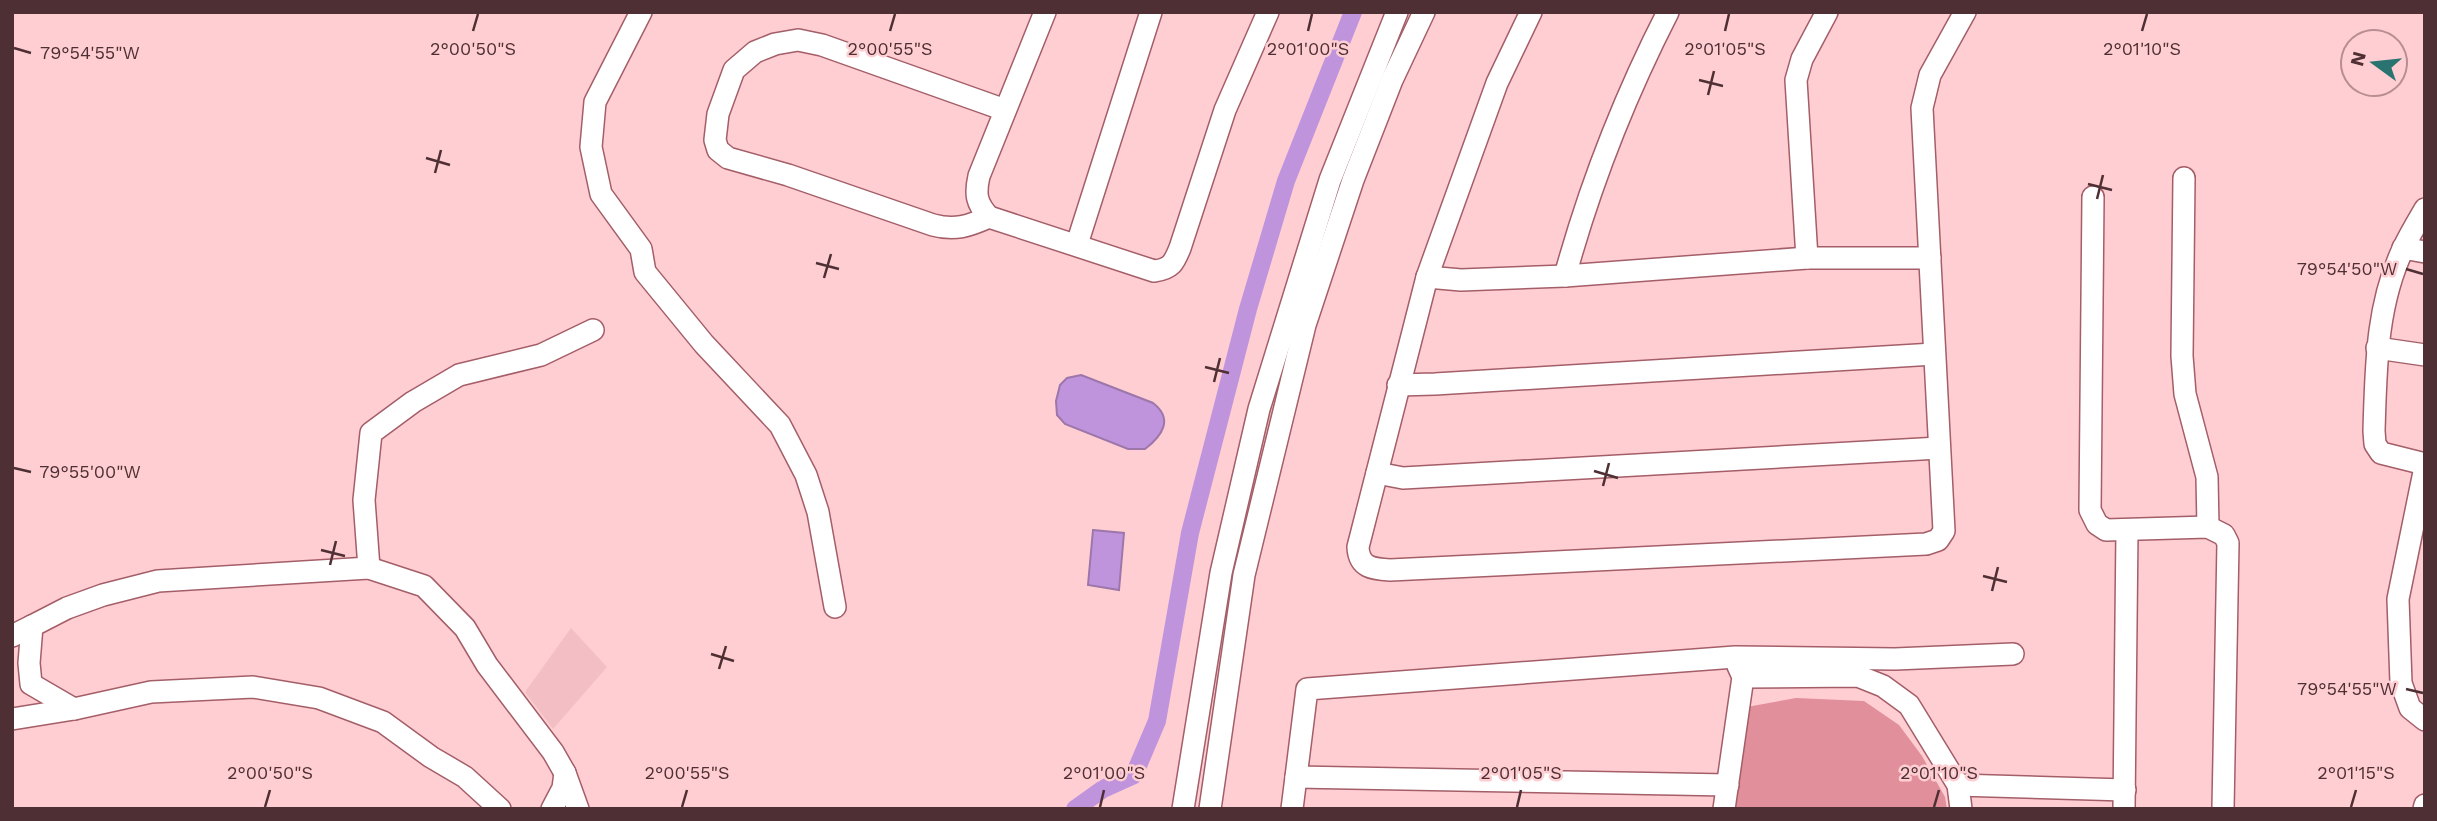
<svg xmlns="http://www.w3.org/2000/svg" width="2437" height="821" font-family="'Work Sans',sans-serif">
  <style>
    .built { fill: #f3bfc5 }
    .green { fill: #e18f9a }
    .water { fill: #bf94dd; stroke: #9d76aa; stroke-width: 2 }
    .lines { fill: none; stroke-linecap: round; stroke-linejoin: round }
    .canal { stroke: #bf94dd; stroke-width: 18 }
    .minor-casing { stroke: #a45e68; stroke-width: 24 }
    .minor { stroke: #fff; stroke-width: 21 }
    .ticks { fill: none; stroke: #4e2f33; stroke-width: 2.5 }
    .ticks-label { font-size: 18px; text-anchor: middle; fill: #4e2f33; stroke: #feced3; stroke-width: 5; stroke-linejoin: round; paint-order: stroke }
  </style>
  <rect width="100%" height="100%" fill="#feced3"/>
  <!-- built -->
  <path class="built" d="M571 628 607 667 553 729 525 692Z"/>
  <!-- green -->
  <path class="green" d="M1796 698 1864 701 1899 725 1922 756 1945 797 1947 809H1724L1741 708Z"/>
  <!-- water -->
  <g class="water">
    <path d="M1081 375 1153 403C1174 419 1162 436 1145 449H1128L1065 424 1057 415 1056 401 1060 385 1067 378Z"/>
    <path d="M1093 530 1124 533 1119 590 1088 585Z"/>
  </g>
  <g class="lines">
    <!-- canal -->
    <path class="canal" d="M1075 809 1103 789 1134 775 1157 721 1190 533 1248 309 1286 181 1353 12"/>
    <defs>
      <g id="minor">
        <path d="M641 12 595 102 591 147 601 194 641 249 645 272 704 344 780 425 806 475 818 512 835 607"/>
        <path d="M1045 12 979 176C975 194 976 203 989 217L1154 271C1171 269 1174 263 1180 248L1225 110 1268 12"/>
        <path d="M1531 12 1497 83 1427 277 1358 547C1359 568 1373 569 1390 570L1926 544 1938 540 1944 531 1922 108 1930 75 1965 12"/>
        <path d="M2184 178 2182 356 2185 394 2207 477 2208 527"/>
        <path d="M2093 197 2090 510 2097 524 2106 530 2208 527 2224 535 2228 543 2223 809"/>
        <path d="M2425 209C2418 221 2410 234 2404 247 2376 304 2376 368 2374 431L2375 444 2381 453 2425 464"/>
        <path d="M989 217C969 226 955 231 933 225L788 175 728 158 718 150 715 140 718 114 734 70 755 52 775 44 798 40 822 45 1005 110"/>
        <path d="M1077 244 1151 12"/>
        <path d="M2403 248 2425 252"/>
        <path d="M1807 258 1796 80 1802 59 1827 12"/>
        <path d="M1565 276C1590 185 1625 96 1668 12"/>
        <path d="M1427 277 1461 280 1565 276 1807 258H1930"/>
        <path d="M2377 348 2425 355"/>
        <path d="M1398 385 1435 384 1934 354"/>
        <path d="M2425 467 2398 599 2401 683 2410 708 2425 720"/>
        <path d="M1377 473 1403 478 1939 448"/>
        <path d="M369 568 364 500 371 433 413 402 459 375 541 355 593 330"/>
        <path d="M12 636 32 626"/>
        <path d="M1743 677 1858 676 1883 686 1909 705 1958 785 1961 809"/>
        <path d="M12 719 74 709"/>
        <path d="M1296 777 1728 785"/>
        <path d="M1958 785 2125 790"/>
        <path d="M500 809 465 777 431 757 383 722 319 698 253 687 151 692 74 709 31 684 29 663 32 626 67 608 103 595 158 581 369 568 424 586 465 628 487 665 553 752 565 773 578 809"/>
        <path d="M552 809 563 788 565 773"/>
        <path d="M1183 809 1221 573 1259 409 1330 180 1397 12"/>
        <path d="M1210 809 1244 575 1305 325 1353 180 1392 80 1424 12"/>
        <path d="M1292 809 1307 689 1735 657 1895 659 2013 654"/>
        <path d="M1724 809 1743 677 1738 666"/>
        <path d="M2124 809 2127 530"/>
        <path d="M2424 809 2425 805"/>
      </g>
    </defs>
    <!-- minor casing -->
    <use href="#minor" class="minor-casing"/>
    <!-- minor -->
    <use href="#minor" class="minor"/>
  </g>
  <!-- ticks -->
  <path class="ticks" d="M473 31 478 14M890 31 895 14M1308 31 1312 14M1725 31 1729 14M2142 31 2147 14M14 48 31 53M1699 80 1723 86M1708 95 1714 71M426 158 450 165M435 173 441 150M2088 184 2112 190M2097 199 2103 175M816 263 839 269M2406 269 2423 274M824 278 831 254M1205 367 1229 373M1214 382 1220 358M14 468 31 472M1594 471 1618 478M1603 486 1609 463M321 550 345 556M330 565 336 541M1983 576 2007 582M1992 591 1998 567M711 654 734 661M719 669 726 646M2406 689 2423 693M265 807 270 790M682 807 687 790M1100 807 1104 790M1517 807 1521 790M1934 807 1939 790M2351 807 2356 790"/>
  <g class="ticks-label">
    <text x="473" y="55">2°00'50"S</text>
    <text x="890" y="55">2°00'55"S</text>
    <text x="1308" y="55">2°01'00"S</text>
    <text x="1725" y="55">2°01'05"S</text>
    <text x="2142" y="55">2°01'10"S</text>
    <text x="90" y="59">79°54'55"W</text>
    <text x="2347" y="275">79°54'50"W</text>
    <text x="90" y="478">79°55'00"W</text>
    <text x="2347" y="695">79°54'55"W</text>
    <text x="270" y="779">2°00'50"S</text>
    <text x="687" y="779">2°00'55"S</text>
    <text x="1104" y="779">2°01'00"S</text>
    <text x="1521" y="779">2°01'05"S</text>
    <text x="1939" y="779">2°01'10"S</text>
    <text x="2356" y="779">2°01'15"S</text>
  </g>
  <!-- border -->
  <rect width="2437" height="821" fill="none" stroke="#4e2f33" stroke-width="28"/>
  <!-- north arrow -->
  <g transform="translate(2374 63) rotate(285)"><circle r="33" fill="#feced3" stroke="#b88e93" stroke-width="2"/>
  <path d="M0-5L12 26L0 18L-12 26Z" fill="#297370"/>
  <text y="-10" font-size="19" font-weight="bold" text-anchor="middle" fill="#4e2f33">N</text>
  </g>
</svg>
